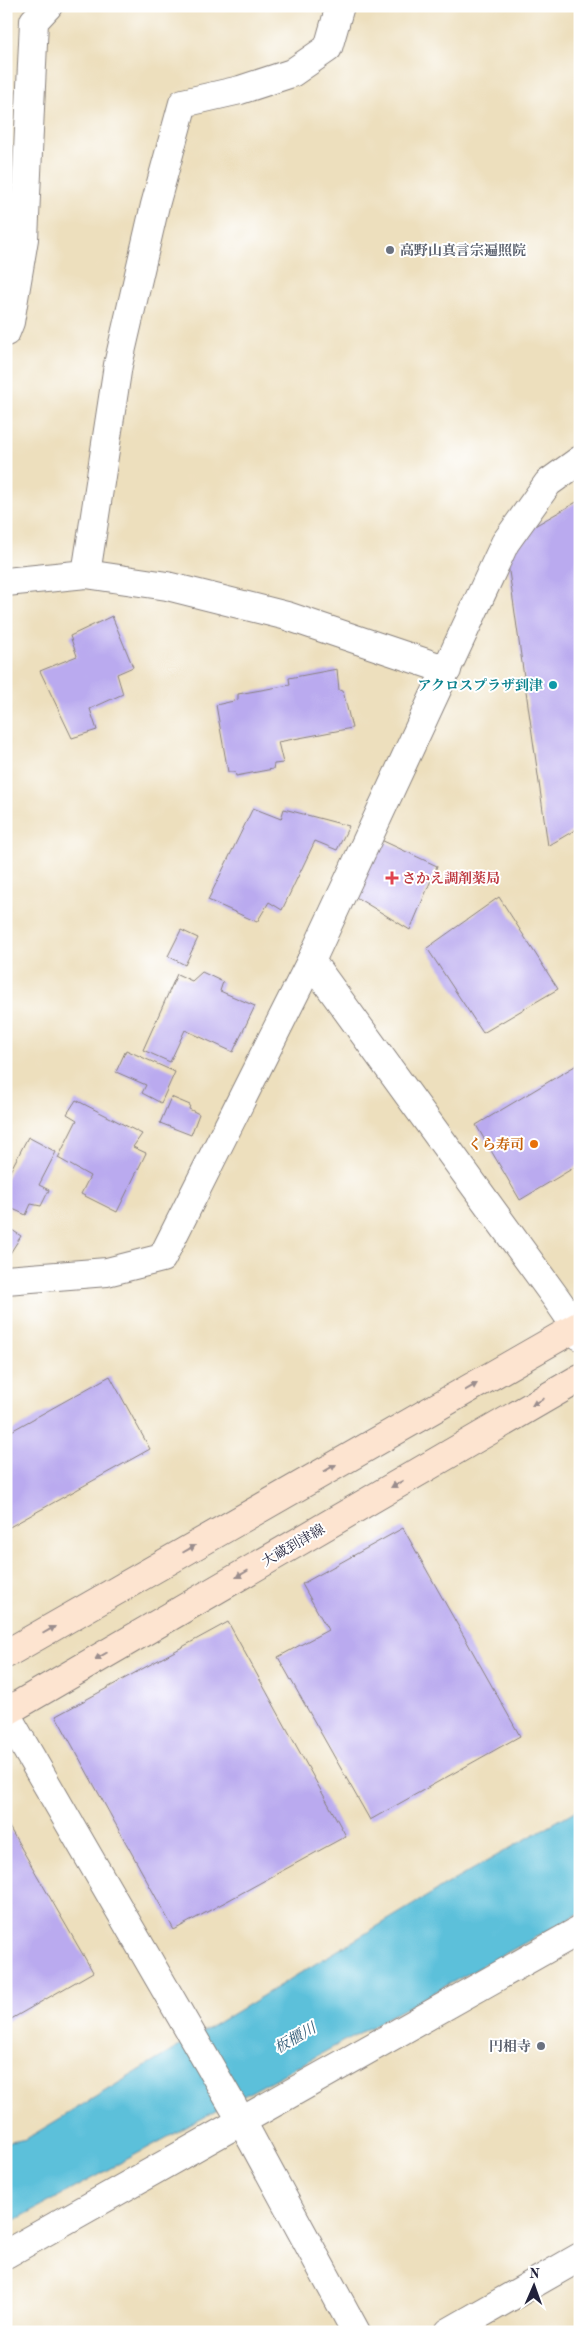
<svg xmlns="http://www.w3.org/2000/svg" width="586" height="2338" font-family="'Old Standard TT','Noto Serif JP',serif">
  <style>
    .water { fill: #5cc0da; stroke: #3f718a }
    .building { fill: #baaaef }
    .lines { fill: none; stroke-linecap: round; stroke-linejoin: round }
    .street-casing { stroke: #88807c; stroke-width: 30 }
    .secondary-casing { stroke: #88807c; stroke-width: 30 }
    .street { stroke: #fff; stroke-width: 28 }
    .secondary { stroke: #fde4d0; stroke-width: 28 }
    .oneway { fill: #9a8d8d }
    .worship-dot { fill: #6b7280; stroke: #fff; stroke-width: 2 }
    .culture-dot { fill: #0f9aa8; stroke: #fff; stroke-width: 2 }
    .health-dot { fill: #e0444e; stroke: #fff; stroke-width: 2 }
    .food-dot { fill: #e8710a; stroke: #fff; stroke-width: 2 }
    .labels { text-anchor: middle; stroke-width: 4; stroke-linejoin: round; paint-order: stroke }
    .worship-label { font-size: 14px; font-weight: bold; fill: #5b616d; stroke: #fff; text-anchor: start }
    .culture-label { font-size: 14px; font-weight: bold; fill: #0d838f; stroke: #fff; text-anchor: end }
    .health-label { font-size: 14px; font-weight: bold; fill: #be3a42; stroke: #fff; text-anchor: start }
    .food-label { font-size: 14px; font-weight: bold; fill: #c56008; stroke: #fff; text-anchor: end }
    .street-label { font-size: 14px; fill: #22223b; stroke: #fff }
    .water-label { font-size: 15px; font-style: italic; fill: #39617b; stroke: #fff }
  </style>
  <rect width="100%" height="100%" fill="#fff"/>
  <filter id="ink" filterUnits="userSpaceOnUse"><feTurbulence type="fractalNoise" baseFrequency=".02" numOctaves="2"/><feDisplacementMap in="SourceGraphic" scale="10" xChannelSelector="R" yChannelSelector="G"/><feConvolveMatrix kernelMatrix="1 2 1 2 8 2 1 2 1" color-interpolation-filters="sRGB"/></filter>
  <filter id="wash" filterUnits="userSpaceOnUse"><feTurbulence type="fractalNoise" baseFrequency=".0096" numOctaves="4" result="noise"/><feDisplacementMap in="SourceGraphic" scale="20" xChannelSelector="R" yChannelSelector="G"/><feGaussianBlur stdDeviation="1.12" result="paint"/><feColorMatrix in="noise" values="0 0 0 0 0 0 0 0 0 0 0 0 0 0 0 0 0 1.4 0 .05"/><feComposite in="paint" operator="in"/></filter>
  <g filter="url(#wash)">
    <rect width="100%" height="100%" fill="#eddfbd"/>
    <!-- water -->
    <path class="water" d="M580 1808V1913L6 2225V2143L26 2139 444 1886Z"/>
    <g id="blocks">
      <!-- building -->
      <g class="building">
        <path d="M580 500V827L548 846 505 543Z"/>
        <path d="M112 616 133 667 117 674 123 694 90 709 97 730 72 738 40 671 77 656 70 636Z"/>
        <path d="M337 669 339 690 343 691 352 728 278 742 283 763 274 764 273 769 236 776 235 772H228L216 705 238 700V694L290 685 289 678Z"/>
        <path d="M253 808 281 819 284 809 349 826 337 850 315 841 282 910 269 902 257 922 208 900Z"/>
        <path d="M379 839 437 866 410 930 344 890Z"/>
        <path d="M499 897 558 989 483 1033 427 948Z"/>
        <path d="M181 930 198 938 185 965 168 956Z"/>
        <path d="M202 972 223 982 220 991 255 1006 233 1052 185 1030 170 1062 143 1050 177 974 192 981Z"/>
        <path d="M126 1050 175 1072 161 1103 142 1093 146 1085 116 1072Z"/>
        <path d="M580 1063V1164L520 1200 476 1125Z"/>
        <path d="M171 1097 190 1105 189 1109 199 1114 191 1135 160 1123Z"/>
        <path d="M76 1100 142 1134 133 1147 146 1153 117 1212 81 1194 90 1176 58 1158 77 1120 67 1114Z"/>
        <path d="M28 1137 56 1152 39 1185 49 1190 41 1206 31 1204 26 1215 6 1206V1179Z"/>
        <path d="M6 1226 21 1236 9 1255 6 1253Z"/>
        <path d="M110 1376 150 1449 6 1529V1434Z"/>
        <path d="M403 1528 520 1736 370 1820 278 1657 328 1630 302 1584Z"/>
        <path d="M228 1622 346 1836 174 1930 56 1716Z"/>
        <path d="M8 1825 93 1972 6 2022V1826Z"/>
      </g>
    </g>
  </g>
  <g filter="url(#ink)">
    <use href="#blocks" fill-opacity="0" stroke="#88807c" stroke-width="1"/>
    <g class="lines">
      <defs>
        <g id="street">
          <path d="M6 332 10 322 24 239 34 21 48 6"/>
          <path d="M86 574 118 365 155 205 183 103 240 90 292 73 328 48 340 6"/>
          <path d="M6 582 86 574 167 586 287 616 447 670"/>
          <path d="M311 961 556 1298 576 1327 580 1336"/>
          <path d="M6 1280 107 1272 162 1258 311 961 505 543 548 483 580 460"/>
          <path d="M6 1714 241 2120 356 2332"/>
          <path d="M6 2254 580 1930"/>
          <path d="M449 2332 580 2257"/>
        </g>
        <g id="secondary">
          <path d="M6 1654 580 1325"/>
          <path d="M6 1712 580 1378"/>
        </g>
      </defs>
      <!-- street casing -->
      <use href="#street" class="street-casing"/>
      <!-- secondary casing -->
      <use href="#secondary" class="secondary-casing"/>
      <!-- street -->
      <use href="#street" class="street"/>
      <!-- secondary -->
      <use href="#secondary" class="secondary"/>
    </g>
    <!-- one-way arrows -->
    <defs><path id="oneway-solid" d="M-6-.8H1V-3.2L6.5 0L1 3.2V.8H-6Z" transform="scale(1.25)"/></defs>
    <g class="oneway">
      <use href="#oneway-solid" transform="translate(471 1387) rotate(-30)"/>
      <use href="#oneway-solid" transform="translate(538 1402) rotate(150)"/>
      <use href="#oneway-solid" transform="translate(330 1468) rotate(-30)"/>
      <use href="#oneway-solid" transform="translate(397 1484) rotate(150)"/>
      <use href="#oneway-solid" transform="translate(189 1549) rotate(-30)"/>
      <use href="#oneway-solid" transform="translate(242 1574) rotate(150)"/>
      <use href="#oneway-solid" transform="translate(49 1630) rotate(-30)"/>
      <use href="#oneway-solid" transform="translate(101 1656) rotate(150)"/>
    </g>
  </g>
  <!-- markers -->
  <g class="worship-dot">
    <circle cx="390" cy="250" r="5"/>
    <circle cx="541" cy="2046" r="5"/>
  </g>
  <circle class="culture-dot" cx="553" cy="685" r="5"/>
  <path class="health-dot" d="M389.5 870.5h5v5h5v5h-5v5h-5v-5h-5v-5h5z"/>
  <circle class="food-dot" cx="534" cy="1144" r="5"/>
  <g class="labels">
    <!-- worship labels -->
    <g class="worship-label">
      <text x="400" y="255">高野山真言宗遍照院</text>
      <text x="531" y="2051" text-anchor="end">円相寺</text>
    </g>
    <!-- culture labels -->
    <g class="culture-label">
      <text x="543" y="690">アクロスプラザ到津</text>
    </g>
    <!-- health labels -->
    <g class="health-label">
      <text x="402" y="883">さかえ調剤薬局</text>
    </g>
    <!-- food labels -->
    <g class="food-label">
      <text x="524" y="1149">くら寿司</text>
    </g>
    <!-- street labels -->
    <g class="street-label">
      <text transform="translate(293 1545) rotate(-30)" y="5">大蔵到津線</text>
    </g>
    <!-- water labels -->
    <g class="water-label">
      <text transform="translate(295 2038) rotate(-30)" y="5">板櫃川</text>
    </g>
  </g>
  <!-- margin -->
  <rect width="586" height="2338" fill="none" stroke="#fff" stroke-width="25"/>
  <!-- north arrow -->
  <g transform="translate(534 2286) rotate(2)" stroke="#ffffff" stroke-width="4" paint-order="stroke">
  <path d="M0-4L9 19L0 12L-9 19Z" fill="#22223b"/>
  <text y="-8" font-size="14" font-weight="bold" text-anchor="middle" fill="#22223b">N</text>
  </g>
</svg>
